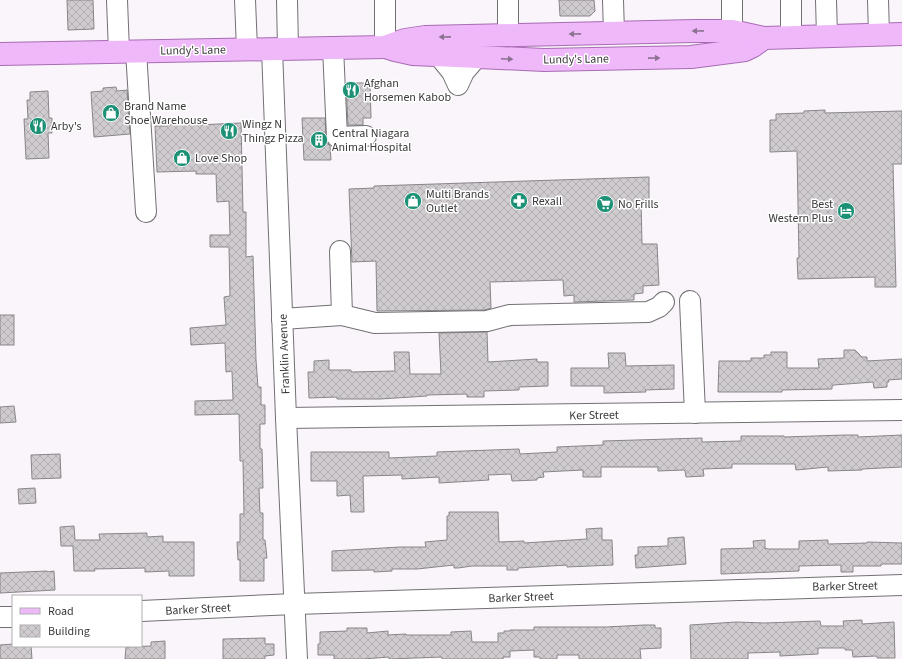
<svg xmlns="http://www.w3.org/2000/svg" width="902" height="659" font-family="'Source Sans 3',sans-serif">
  <style>
    .building { fill: url(#building-cross-hatch); stroke: #898689 }
    .lines { fill: none; stroke-linecap: round; stroke-linejoin: round }
    .minor-casing { stroke: #737074; stroke-width: 22 }
    .major-casing { stroke: #a86cb4; stroke-width: 24 }
    .minor { stroke: #fff; stroke-width: 20 }
    .major { stroke: #efb8f9; stroke-width: 22 }
    .oneway { fill: #8b7290 }
    .labels { text-anchor: middle; stroke-width: 3; stroke-linejoin: round; paint-order: stroke }
    .street-label { font-size: 12px; fill: #3a393a; stroke: #fff }
    .poi-label { font-size: 12px; fill: #3a393a; stroke: #fff; text-anchor: start }
  </style>
  <defs>
    <pattern id="building-cross-hatch" width="8" height="8" patternUnits="userSpaceOnUse"><rect width="8" height="8" fill="#cfcbcf"/><path d="M0 0l8 8M0 8l8-8" fill="none" stroke="#b2afb2"/></pattern>
  </defs>
  <rect width="100%" height="100%" fill="#f9f5fa"/>
  <!-- building -->
  <g class="building">
    <path d="M67 0H93L94 29 68 30Z"/>
    <path d="M559 0H594L595 11 590 16H560Z"/>
    <path d="M346 83H370L371 118H363V125H348Z"/>
    <path d="M116 87 117 91 127 90 130 134 94 137 91 92 103 91V88Z"/>
    <path d="M48 91 49 118H52V133H48L49 158 26 159 24 119H28L27 100H30V92Z"/>
    <path d="M825 110V113L902 111V164H893L896 287H875V277L798 279 797 258H799L797 151 770 152V120H776V114L804 113V111Z"/>
    <path d="M302 118H325L326 138 327 143 330 146 331 160H304Z"/>
    <path d="M183 122 196 125 241 123 243 212H246V257L253 256 256 360 258 387H261V405H265V424H260V449H262L263 488H259L260 513H263V540H265L267 558H264V581H240V560H238L237 542H240V514H244L243 461H240L239 414 195 415V401L233 400 232 371 226 372 225 343 191 345 190 328 226 325 224 297 230 296 229 247H210V235H230L229 201 217 202 216 174H196V171L157 172 155 126H167L174 123Z"/>
    <path d="M649 177V200H641L642 244H657L659 285 643 286V293L634 294V300L574 302V295L564 296 563 280 490 282 491 308 485 310 377 311 376 261 352 262 349 189 374 188V186Z"/>
    <rect x="0" y="315" width="14" height="30"/>
    <path d="M487 332 488 362 537 359V362H548V386L519 387V390L484 391V397H467V394L427 395V396L380 399H337V397L309 398 308 372H314V361L329 360V370H351V372L395 371 394 352H409L410 374H441L439 333Z"/>
    <path d="M844 350H855L862 357H867V361L902 359V379L888 380 889 382H887V387L874 388 873 382 834 385 832 386V389L782 390V392H718L719 361H751V358H764V355H771V352H787V368H819L818 359 844 358Z"/>
    <path d="M608 353H625L626 366 674 365V389L645 390 646 392 604 393V386H571V368H609Z"/>
    <path d="M14 406 16 422 0 423V407Z"/>
    <path d="M845 435H858V437L902 435V467L862 469V470L828 471V467L796 470 795 464H732V468L703 469 704 476 686 477 685 471 684 470 658 471V467H601V477H583V470L543 472 544 477 537 478V480L512 481 511 474 488 475 489 480 439 483V477L402 479V475L363 476 364 512H351L350 495 337 496V481H311V452H389V458L437 456V452L519 449 520 454 557 452V447L603 445V441L702 438V442L741 441V436H784V437Z"/>
    <path d="M60 454 61 478 32 479 31 455Z"/>
    <path d="M35 488 36 503 19 504 18 489Z"/>
    <path d="M449 512H498L499 542 524 541V543L587 539 586 529 602 528V540H612L613 565 567 567V565L518 568V570H507V566H472L458 568H454V565L417 569H392V571L374 572V570L332 571V551L400 547H426L425 542 447 540V516H449Z"/>
    <path d="M74 526 75 540H100L99 534 147 533V537L163 536V542H194V576H169V571L145 572V568L94 569 95 571H74L73 546H61L60 527Z"/>
    <path d="M684 537 686 564 636 568 635 555H638V547L668 546V538Z"/>
    <path d="M765 540V548L768 549H799V541L828 540V544L867 543V542L902 543V564H881V566H853V572H841V565L799 566V571L721 574V549L754 548 753 541Z"/>
    <path d="M47 571V572L54 571 55 590 0 593V573Z"/>
    <path d="M862 620V624L894 622 895 658H877V656L853 657 852 650H845V648H818V654L780 656V652L748 653V659H691L690 625 736 622 765 623 820 621 821 626H844L843 621Z"/>
    <path d="M644 625H655V628H661V648L640 649 641 659H579V655H557V659H540V657H534V650L510 651V657H503V659H442V657L389 659V657L363 659H334V655H318V644H320V632L347 631V628H367V633L388 631V635L406 634V635H451V632L471 631 472 642H498V633H504V631H510V630H534V627H606Z"/>
    <path d="M265 638V644H274V655L265 656V659H223V639Z"/>
    <path d="M165 641V659H125L126 647 151 646V642Z"/>
    <path d="M13 644V646H31L32 659H0V645Z"/>
  </g>
  <g class="lines">
    <defs>
      <g id="minor">
        <path d="M117 0 119 52"/>
        <path d="M245 0 247 49"/>
        <path d="M287 0 288 48"/>
        <path d="M385 0V47"/>
        <path d="M508 0V36"/>
        <path d="M613 0 614 33"/>
        <path d="M732 0V31"/>
        <path d="M791 0V36"/>
        <path d="M826 0 827 36"/>
        <path d="M878 0 879 34"/>
        <path d="M333 47 337 137 366 136"/>
        <path d="M272 49 286 418 297 659"/>
        <path d="M136 51 146 212"/>
        <path d="M439 56 452 72 458 85 464 72 476 58"/>
        <path d="M690 301 695 413"/>
        <path d="M342 315 375 323 487 321 510 315 648 312 659 307 664 302"/>
        <path d="M282 319 342 315 340 251"/>
        <path d="M286 418 902 410"/>
        <path d="M141 611 295 604 902 585"/>
        <path d="M0 617H13"/>
      </g>
      <g id="major">
        <path d="M386 47 395 50 413 54 544 60 691 57 745 50 753 46 764 38"/>
        <path d="M0 54 385 47 405 40 425 37 695 31H732L764 38 902 34"/>
      </g>
    </defs>
    <!-- minor casing -->
    <use href="#minor" class="minor-casing"/>
    <!-- major casing -->
    <use href="#major" class="major-casing"/>
    <!-- minor -->
    <use href="#minor" class="minor"/>
    <!-- major -->
    <use href="#major" class="major"/>
  </g>
  <!-- one-way arrows -->
  <defs><path id="oneway-solid" d="M-6-.8H1V-3.2L6.5 0L1 3.2V.8H-6Z"/></defs>
  <g class="oneway">
    <use href="#oneway-solid" transform="translate(698 31) rotate(179)"/>
    <use href="#oneway-solid" transform="translate(575 34) rotate(179)"/>
    <use href="#oneway-solid" transform="translate(445 37) rotate(179)"/>
    <use href="#oneway-solid" transform="translate(654 58) rotate(-1)"/>
    <use href="#oneway-solid" transform="translate(507 59) rotate(2)"/>
  </g>
  <!-- icons -->
  <defs>
    <symbol id="restaurant-disc" viewBox="-11 -11 22 22"><circle r="9.5" fill="#1d9175" stroke="#fff"/><path d="M-5-6h1v4h1v-4h1v4h1v-4h1v5L-1.5 .5V6h-2V.5L-5-1ZM5-6V6H3V1.5H1.5Q1.5-4 5-6Z" fill="#fff"/></symbol>
    <symbol id="shop-disc" viewBox="-11 -11 22 22"><circle r="9.5" fill="#1d9175" stroke="#fff"/><path d="M-5-2.5h2.3a2.7 3.5 0 0 1 5.4 0H5L5.5 6h-11ZM-1.5-2.5h3a1.5 2.3 0 0 0-3 0Z" fill="#fff"/></symbol>
    <symbol id="building-disc" viewBox="-11 -11 22 22"><circle r="9.5" fill="#1d9175" stroke="#fff"/><path d="M-4-6H4V6H1V3H-1V6H-4ZM-2.5-4.3h1.7v1.8h-1.7ZM.8-4.3h1.7v1.8H.8ZM-2.5-1h1.7V.8h-1.7ZM.8-1h1.7V.8H.8Z" fill="#fff"/></symbol>
    <symbol id="pharmacy-disc" viewBox="-11 -11 22 22"><circle r="9.5" fill="#1d9175" stroke="#fff"/><path d="M-2-6h4v4h4v4h-4v4h-4v-4h-4v-4h4Z" fill="#fff"/></symbol>
    <symbol id="supermarket-disc" viewBox="-11 -11 22 22"><circle r="9.5" fill="#1d9175" stroke="#fff"/><path d="M-6-5.5h2.5l.6 2H6L4.5 2H-2.5L-4.4-4H-6ZM-1.5 3.2a1.3 1.3 0 1 0 .1 0ZM3 3.2a1.3 1.3 0 1 0 .1 0Z" fill="#fff"/></symbol>
    <symbol id="hotel-disc" viewBox="-11 -11 22 22"><circle r="9.5" fill="#1d9175" stroke="#fff"/><path d="M-6-4.5h1.5V1H6V5H4.5V3h-9V5H-6ZM-4 0a1.8 1.8 0 1 1 3.6 0ZM.5 0V-2.5h3Q6-2.5 6 0Z" fill="#fff"/></symbol>
  </defs>
  <g fill-rule="evenodd">
    <use href="#restaurant-disc" x="341" y="80" width="20" height="20"/>
    <use href="#shop-disc" x="101" y="103" width="20" height="20"/>
    <use href="#restaurant-disc" x="28" y="116" width="20" height="20"/>
    <use href="#restaurant-disc" x="219" y="121" width="20" height="20"/>
    <use href="#building-disc" x="309" y="130" width="20" height="20"/>
    <use href="#shop-disc" x="172" y="148" width="20" height="20"/>
    <use href="#shop-disc" x="403" y="191" width="20" height="20"/>
    <use href="#pharmacy-disc" x="509" y="191" width="20" height="20"/>
    <use href="#supermarket-disc" x="595" y="194" width="20" height="20"/>
    <use href="#hotel-disc" x="836" y="201" width="20" height="20"/>
  </g>
  <g class="labels">
    <!-- street labels -->
    <g class="street-label">
      <text transform="translate(193 50) rotate(-1)" y="4">Lundy's Lane</text>
      <text transform="translate(576 59) rotate(-1)" y="4">Lundy's Lane</text>
      <text transform="translate(284 354) rotate(-92)" y="4">Franklin Avenue</text>
      <text transform="translate(594 415) rotate(-1)" y="4">Ker Street</text>
      <text transform="translate(845 586) rotate(-1)" y="4">Barker Street</text>
      <text transform="translate(521 597) rotate(-2)" y="4">Barker Street</text>
      <text transform="translate(198 609) rotate(-3)" y="4">Barker Street</text>
    </g>
    <!-- poi labels -->
    <g class="poi-label">
      <text x="364" y="87">Afghan<tspan x="364" dy="14">Horsemen Kabob</tspan></text>
      <text x="124" y="110">Brand Name<tspan x="124" dy="14">Shoe Warehouse</tspan></text>
      <text x="242" y="128">Wingz N<tspan x="242" dy="14">Thingz Pizza</tspan></text>
      <text x="51" y="130">Arby's</text>
      <text x="332" y="137">Central Niagara<tspan x="332" dy="14">Animal Hospital</tspan></text>
      <text x="195" y="162">Love Shop</text>
      <text x="426" y="198">Multi Brands<tspan x="426" dy="14">Outlet</tspan></text>
      <text x="532" y="205">Rexall</text>
      <text x="618" y="208">No Frills</text>
      <text x="833" y="208" text-anchor="end">Best<tspan x="833" dy="14">Western Plus</tspan></text>
    </g>
  </g>
  <!-- legend -->
  <rect x="12" y="595" width="130" height="52" fill="#ffffff" stroke="#b0b0b0"/>
  <rect x="20" y="608" width="20" height="6" fill="#efb8f9" stroke="#b0b0b0"/>
  <text x="48" y="615" font-size="12" fill="#3a393a">Road</text>
  <rect x="20" y="625" width="20" height="12" fill="url(#building-cross-hatch)" stroke="#b0b0b0"/>
  <text x="48" y="635" font-size="12" fill="#3a393a">Building</text>
</svg>
